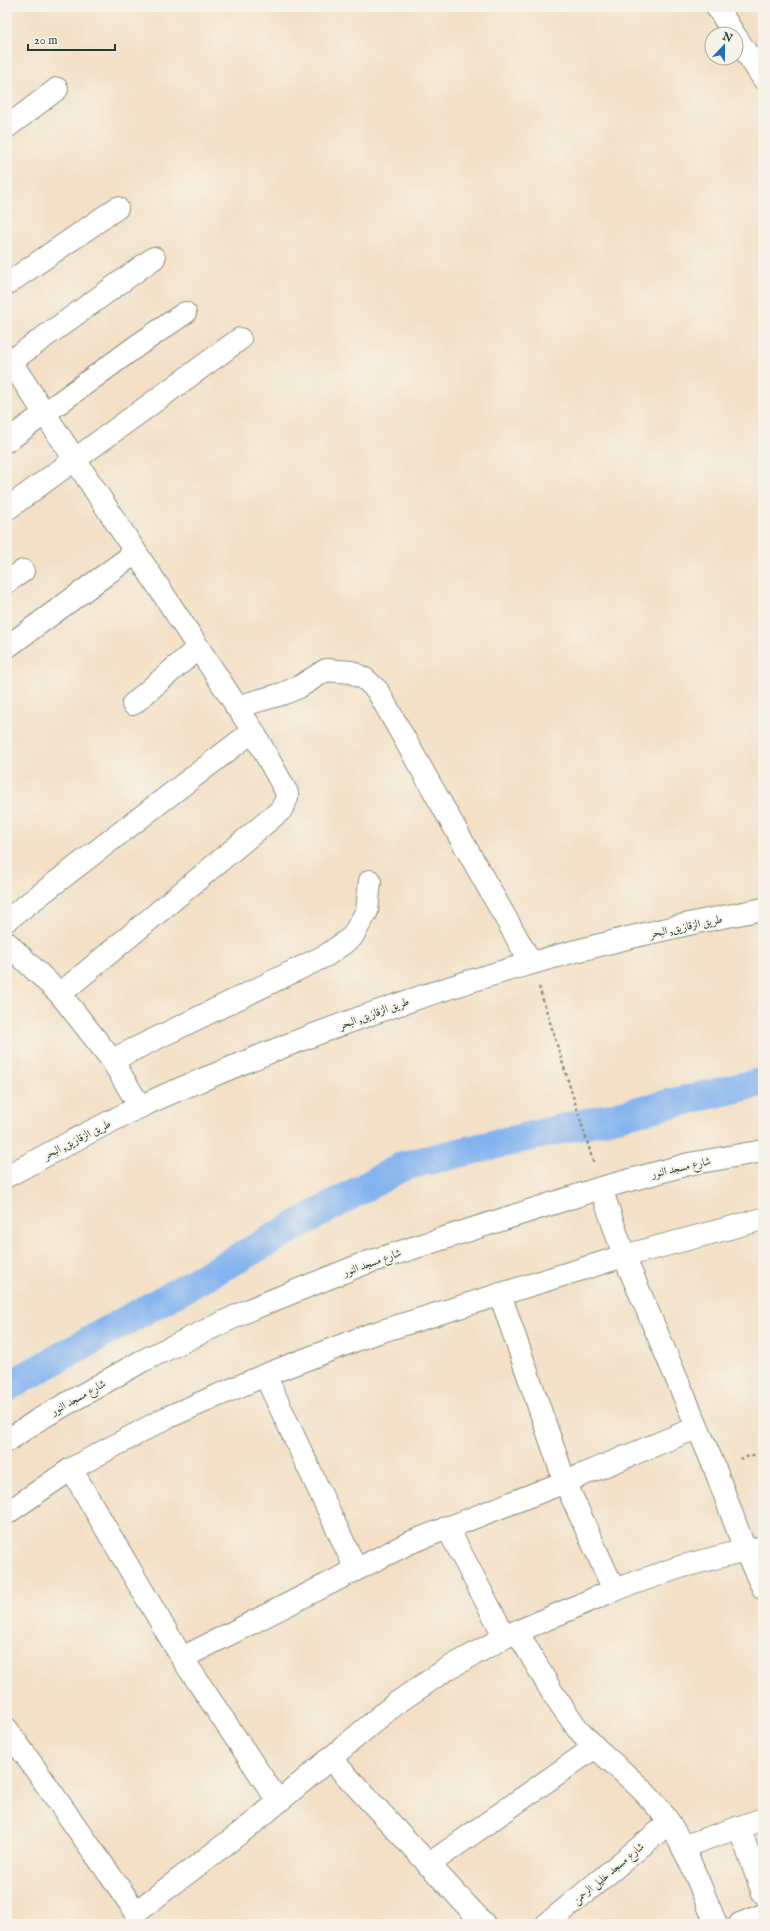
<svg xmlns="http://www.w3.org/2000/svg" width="770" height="1931" font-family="'IM FELL English',Amiri,serif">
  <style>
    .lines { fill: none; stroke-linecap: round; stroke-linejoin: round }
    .canal { stroke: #84b4ef; stroke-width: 30 }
    .minor-casing { stroke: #898e7d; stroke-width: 24 }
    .secondary-casing { stroke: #898e7d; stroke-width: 24 }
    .path { stroke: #898e7d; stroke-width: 2.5; stroke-dasharray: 3 3; stroke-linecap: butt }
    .minor { stroke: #fff; stroke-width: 22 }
    .secondary { stroke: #fff; stroke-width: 22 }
    .labels { text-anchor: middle; stroke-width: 4; stroke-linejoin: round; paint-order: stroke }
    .street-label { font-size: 11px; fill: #1f3d34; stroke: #f7f3e8 }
  </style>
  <rect width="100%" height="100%" fill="#f7f3e8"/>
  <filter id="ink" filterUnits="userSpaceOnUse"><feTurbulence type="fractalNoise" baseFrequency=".025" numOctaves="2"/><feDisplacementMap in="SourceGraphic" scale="8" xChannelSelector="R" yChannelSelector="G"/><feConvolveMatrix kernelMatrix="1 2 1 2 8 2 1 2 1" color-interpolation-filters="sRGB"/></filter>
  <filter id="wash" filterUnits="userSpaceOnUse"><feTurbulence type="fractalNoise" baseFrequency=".012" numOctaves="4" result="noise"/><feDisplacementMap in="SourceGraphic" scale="16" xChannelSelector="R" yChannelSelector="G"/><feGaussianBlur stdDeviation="0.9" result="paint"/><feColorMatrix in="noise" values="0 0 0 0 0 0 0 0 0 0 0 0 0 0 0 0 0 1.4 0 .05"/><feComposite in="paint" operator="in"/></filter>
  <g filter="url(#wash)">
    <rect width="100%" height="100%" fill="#f3e0c6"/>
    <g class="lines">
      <!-- canal -->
      <path class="canal" d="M7 1387 403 1166 763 1082"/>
    </g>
  </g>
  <g filter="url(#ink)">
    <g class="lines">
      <defs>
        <g id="minor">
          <path d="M717 7 734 34"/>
          <path d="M736 37 763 78"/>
          <path d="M7 127 57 89"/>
          <path d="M7 284 117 208"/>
          <path d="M7 356 253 731 287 793V798L281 810 60 994"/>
          <path d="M7 364 154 258"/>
          <path d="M7 441 138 345 185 313"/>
          <path d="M7 509 240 339"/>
          <path d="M7 582 23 571"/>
          <path d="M7 647 135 553"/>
          <path d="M133 704 198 648"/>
          <path d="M236 707 282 694 299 687 326 670 351 672 365 679 377 690 531 963"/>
          <path d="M7 920 253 731"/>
          <path d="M7 943 60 994 112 1060 140 1107"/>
          <path d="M112 1060 327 955 352 937 367 911 370 881"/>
          <path d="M601 1188 624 1256 714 1466 745 1550 763 1588"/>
          <path d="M500 1294 565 1482 614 1590"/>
          <path d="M265 1375 356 1569"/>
          <path d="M7 1441 38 1420 142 1361 251 1309 363 1264 601 1188 689 1164 763 1151"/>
          <path d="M71 1469 182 1658 278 1801"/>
          <path d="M7 1513 71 1469 166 1418 265 1375 369 1335 624 1256 763 1219"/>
          <path d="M447 1527 505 1637"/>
          <path d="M517 1631 552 1692 577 1728 595 1747"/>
          <path d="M182 1658 409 1543 565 1482 696 1428"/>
          <path d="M7 1729 136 1912 252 1824 395 1704 447 1669 505 1637 614 1590 680 1567 745 1550 763 1548"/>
          <path d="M330 1758 484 1924"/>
          <path d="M739 1827 763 1893"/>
          <path d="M682 1847 763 1819"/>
          <path d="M428 1865 595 1747C620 1770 651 1794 670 1824 689 1855 702 1891 716 1924"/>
          <path d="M547 1924 669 1823"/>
          <path d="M740 1924 763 1915"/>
        </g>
        <path id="secondary" d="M7 1176C51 1153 95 1128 140 1107 164 1095 189 1085 214 1075 390 1000 575 944 763 909"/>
      </defs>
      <!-- minor casing -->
      <use href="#minor" class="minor-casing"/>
      <!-- secondary casing -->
      <use href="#secondary" class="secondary-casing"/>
      <!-- path -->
      <g class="path">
        <path d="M539 987 594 1164"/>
        <path d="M740 1459 763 1452"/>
      </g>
      <!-- minor -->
      <use href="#minor" class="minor"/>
      <!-- secondary -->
      <use href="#secondary" class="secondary"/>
    </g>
  </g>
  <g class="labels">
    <!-- street labels -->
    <g class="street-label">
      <text transform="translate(686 926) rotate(-12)" y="4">طريق الزقازيق, البحر</text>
      <text transform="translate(374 1013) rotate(-20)" y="4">طريق الزقازيق, البحر</text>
      <text transform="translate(77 1139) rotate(-27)" y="4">طريق الزقازيق, البحر</text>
      <text transform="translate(681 1167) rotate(-13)" y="4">شارع مسجد النور</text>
      <text transform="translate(372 1262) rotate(-20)" y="4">شارع مسجد النور</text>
      <text transform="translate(78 1397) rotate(-29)" y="4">شارع مسجد النور</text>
      <text transform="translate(608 1873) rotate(-40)" y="4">شارع مسجد خليل الرحمن</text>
    </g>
  </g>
  <!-- margin -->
  <rect width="770" height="1931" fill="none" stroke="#f7f3e8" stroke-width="24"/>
  <!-- north arrow -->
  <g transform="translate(724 46) rotate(22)"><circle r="19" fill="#f7f3e8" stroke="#a1aaa0"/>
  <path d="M0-3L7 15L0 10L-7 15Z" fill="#1f6fb2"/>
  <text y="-6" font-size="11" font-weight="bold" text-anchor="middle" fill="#1f3d34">N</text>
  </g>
  <!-- scale -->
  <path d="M28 44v6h87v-6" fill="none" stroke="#1f3d34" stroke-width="2"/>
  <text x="34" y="44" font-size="12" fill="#1f3d34" stroke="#f7f3e8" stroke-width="3" paint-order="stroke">20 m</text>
</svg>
